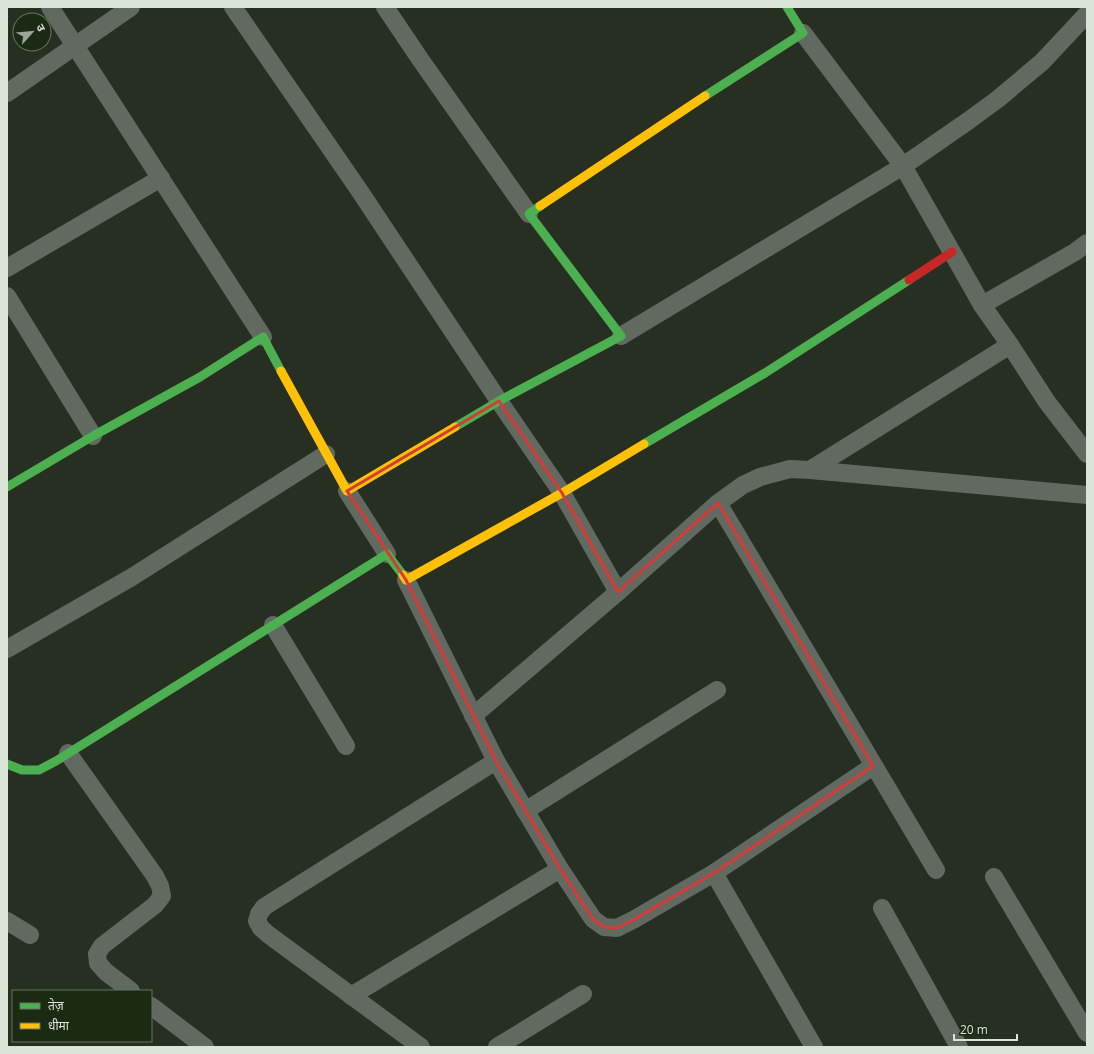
<svg xmlns="http://www.w3.org/2000/svg" width="1094" height="1054" font-family="'Open Sans','Noto Sans Devanagari',sans-serif">
  <style>
    .lines { fill: none; stroke-linecap: round; stroke-linejoin: round }
    .street { stroke: #626960; stroke-width: 18 }
    .fast { stroke: #4caf50; stroke-width: 9 }
    .slow { stroke: #ffc107; stroke-width: 9 }
    .jam { stroke: #c62828; stroke-width: 9 }
    .marked { fill: none; stroke: #d63b3a; stroke-width: 3; stroke-linejoin: round }
  </style>
  <rect width="100%" height="100%" fill="#262f22"/>
  <g class="lines">
    <!-- street -->
    <g class="street">
      <path d="M50 7 263 337"/>
      <path d="M233 7 359 190 499 401 562 493 618 592"/>
      <path d="M385 7 420 59 529 214"/>
      <path d="M803 33 903 166 982 305 1010 345 1047 402 1087 454"/>
      <path d="M7 93 131 7"/>
      <path d="M7 268 161 178"/>
      <path d="M7 296 93 436"/>
      <path d="M982 305 1075 252 1087 243"/>
      <path d="M621 336 903 166 968 121 998 99 1042 62 1087 14"/>
      <path d="M810 470 1087 495"/>
      <path d="M347 491 387 554"/>
      <path d="M718 503 936 870"/>
      <path d="M406 580 496 761 560 869 593 919 604 927 617 928 633 920 714 873 873 766"/>
      <path d="M273 625 346 746"/>
      <path d="M7 649 132 577 326 454"/>
      <path d="M473 716 618 592 718 503 743 485 760 477 790 469 810 470 1010 345"/>
      <path d="M68 753 155 876 160 886 162 896 155 905 102 946 97 954 98 963 106 972 131 991"/>
      <path d="M525 811 717 690"/>
      <path d="M714 873 814 1047"/>
      <path d="M994 877 1087 1033"/>
      <path d="M882 908 959 1047"/>
      <path d="M7 921 30 935"/>
      <path d="M351 996 560 869"/>
      <path d="M151 1006 205 1047"/>
      <path d="M421 1047 269 935 261 928 257 921 259 914 264 907 496 761"/>
      <path d="M497 1047 583 994"/>
    </g>
    <!-- fast -->
    <g class="fast">
      <path d="M705 96 803 33 787 7"/>
      <path d="M455 427 499 401 621 336 529 214 540 206"/>
      <path d="M644 444 765 373 909 280"/>
      <path d="M7 487 93 436 200 377 263 337 281 371"/>
      <path d="M7 764 22 770H39L56 761 387 554 403 575"/>
    </g>
    <!-- slow -->
    <g class="slow">
      <path d="M540 206 705 96"/>
      <path d="M281 371 347 491 455 427"/>
      <path d="M403 575 406 580 562 493 644 444"/>
    </g>
    <!-- jam -->
    <path class="jam" d="M909 280 952 252"/>
  </g>
  <!-- marked area -->
  <path class="marked" d="M499 401 562 493 618 592 718 503 873 766 714 873 633 920 617 928 604 927 593 919 560 869 496 761 406 580 347 491Z"/>
  <!-- border -->
  <rect width="1094" height="1054" fill="none" stroke="#dbe5d7" stroke-width="16"/>
  <!-- legend -->
  <rect x="12" y="990" width="140" height="52" fill="#1a2a13" stroke="#677561"/>
  <rect x="20" y="1003" width="20" height="6" fill="#4caf50" stroke="#677561"/>
  <text x="48" y="1010" font-size="12" fill="#dbe5d7">तेज़</text>
  <rect x="20" y="1023" width="20" height="6" fill="#ffc107" stroke="#677561"/>
  <text x="48" y="1030" font-size="12" fill="#dbe5d7">धीमा</text>
  <!-- north arrow -->
  <g transform="translate(32 32) rotate(63)"><circle r="19" fill="#1a2a13" stroke="#677561"/>
  <path d="M0-3L7 15L0 10L-7 15Z" fill="#9ca598"/>
  <text y="-6" font-size="11" font-weight="bold" text-anchor="middle" fill="#dbe5d7">उ</text>
  </g>
  <!-- scale -->
  <path d="M954 1034v6h63v-6" fill="none" stroke="#dbe5d7" stroke-width="2"/>
  <text x="960" y="1034" font-size="12" fill="#dbe5d7" stroke="#1a2a13" stroke-width="3" paint-order="stroke">20 m</text>
</svg>
